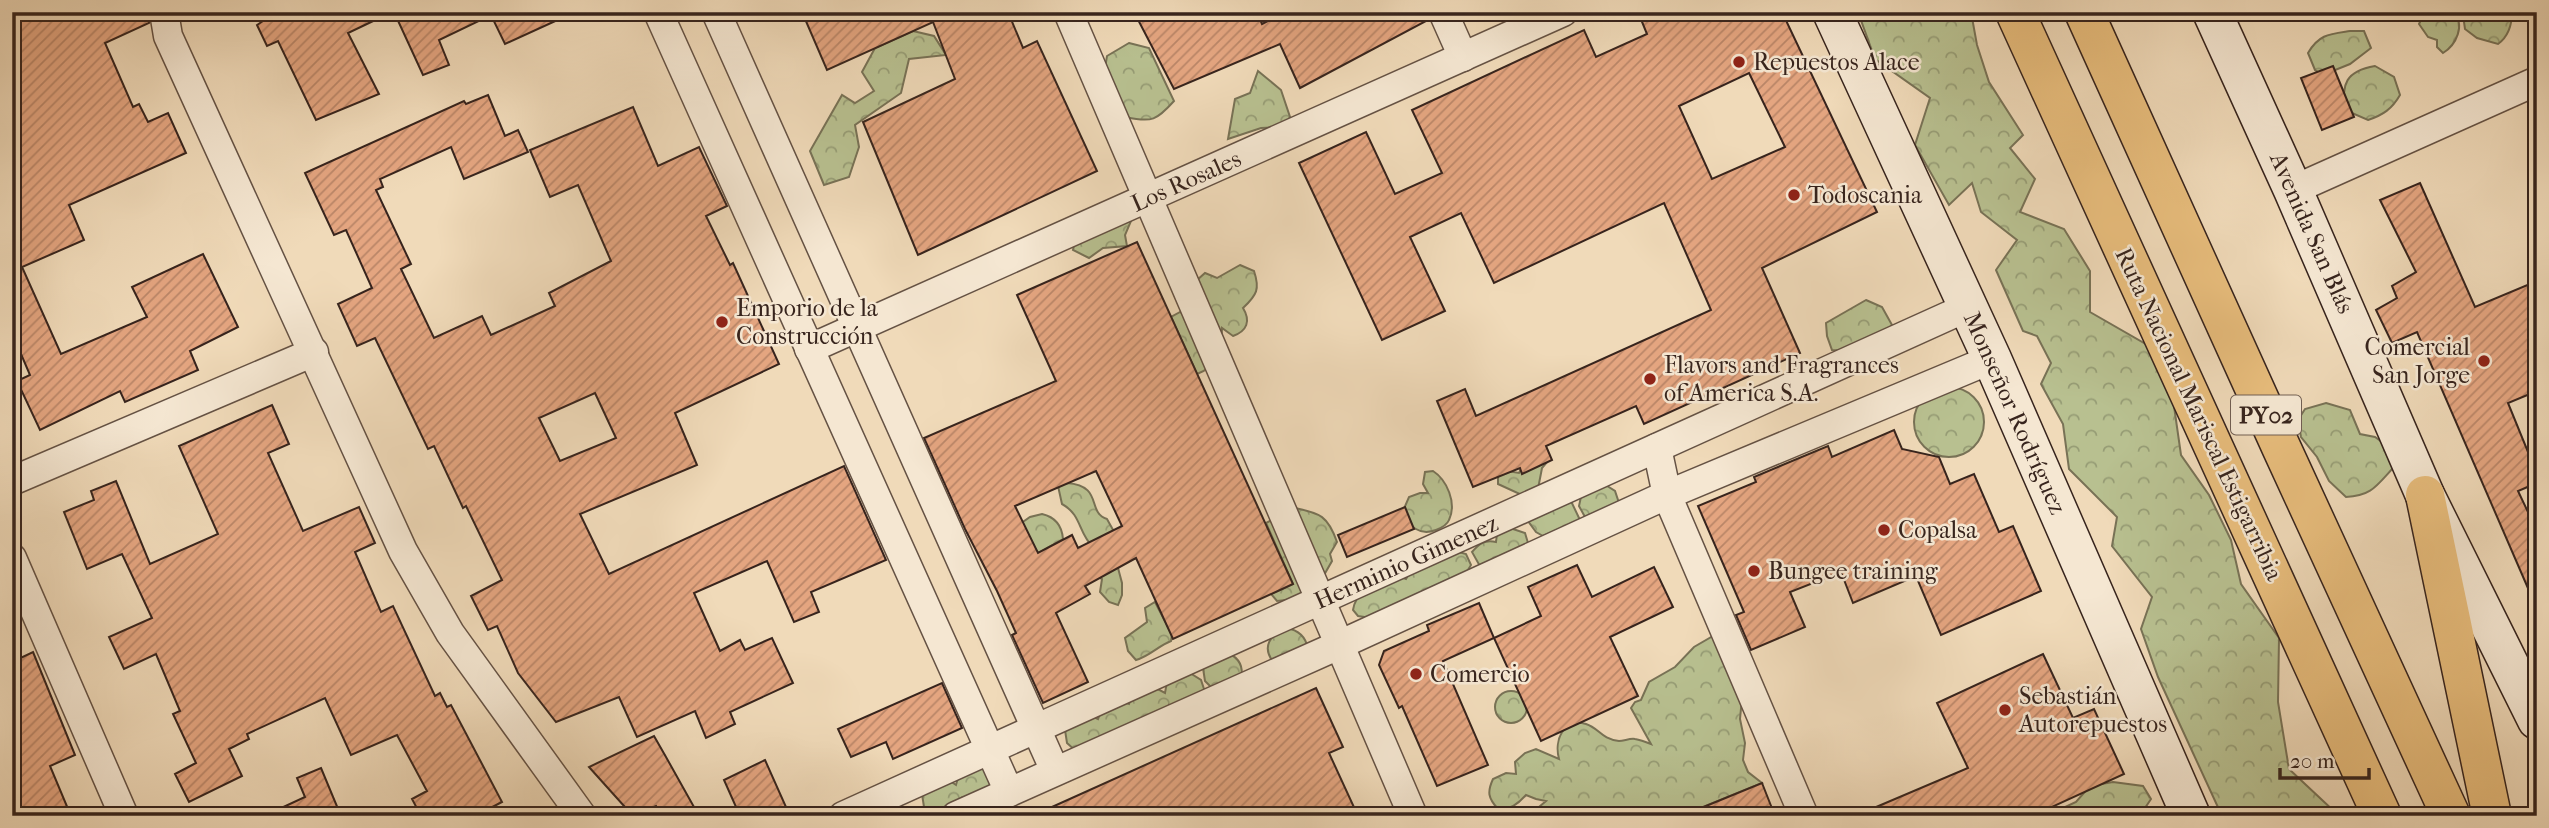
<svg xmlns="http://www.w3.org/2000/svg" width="2549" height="828" font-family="'IM FELL French Canon',serif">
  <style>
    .forest { fill: url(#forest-crowns); stroke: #787256; stroke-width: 2 }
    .building { fill: url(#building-hatch); stroke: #37241d; stroke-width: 2; fill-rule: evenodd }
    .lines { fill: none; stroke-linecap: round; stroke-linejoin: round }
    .street-casing { stroke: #655244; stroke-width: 31 }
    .secondary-casing { stroke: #37241d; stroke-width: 41 }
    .highway-casing { stroke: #37241d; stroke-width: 41 }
    .street { stroke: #f5e7d2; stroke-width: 28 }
    .secondary { stroke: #f5e7d2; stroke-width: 38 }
    .highway { stroke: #e8bd7c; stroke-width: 38 }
    .poi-dot { fill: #8f2418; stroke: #f5e7d2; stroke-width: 2.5 }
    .labels { text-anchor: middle; stroke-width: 5; stroke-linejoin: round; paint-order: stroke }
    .shield { fill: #f5e7d2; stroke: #705e53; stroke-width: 2 }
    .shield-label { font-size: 23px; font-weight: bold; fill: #37241d }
    .poi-label { font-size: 24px; fill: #37241d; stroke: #f5e7d2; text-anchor: start }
    .street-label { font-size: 24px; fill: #37241d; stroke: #f5e7d2 }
  </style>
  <defs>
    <pattern id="forest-crowns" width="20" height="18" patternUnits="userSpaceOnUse" patternTransform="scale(1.75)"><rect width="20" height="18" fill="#b8c090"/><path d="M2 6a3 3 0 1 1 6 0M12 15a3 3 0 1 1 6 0" fill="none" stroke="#969c75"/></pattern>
    <pattern id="building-hatch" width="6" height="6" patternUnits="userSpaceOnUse" patternTransform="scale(1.75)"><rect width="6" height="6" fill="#e4a580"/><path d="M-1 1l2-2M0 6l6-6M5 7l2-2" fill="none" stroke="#ba8668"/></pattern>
  </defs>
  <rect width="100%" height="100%" fill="#f0dab9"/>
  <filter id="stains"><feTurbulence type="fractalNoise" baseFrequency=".00286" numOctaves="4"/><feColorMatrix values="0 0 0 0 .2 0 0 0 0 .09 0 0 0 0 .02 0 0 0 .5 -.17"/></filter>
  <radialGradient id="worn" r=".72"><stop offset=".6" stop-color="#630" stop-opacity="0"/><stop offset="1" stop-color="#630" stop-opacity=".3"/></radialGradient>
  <!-- forest -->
  <g class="forest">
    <path d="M1858 12H1971L1977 45 1989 82 2023 135 2010 148 2035 179 2020 212 2064 229 2090 271V312L2156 350 2173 399 2181 455 2209 495 2231 540 2241 584 2279 638 2278 702 2289 769 2337 814V816H2222L2158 677 2141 629 2152 597 2112 546 2117 517 2069 469 2063 424 2041 384 2051 363 2037 336 2023 331 1996 270 2017 240 1981 212 1972 183 1949 205 1915 145 1930 98 1875 59Z"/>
    <path d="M2425 12H2453C2466 25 2456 45 2443 53L2437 47V40L2428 37 2419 24Z"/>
    <path d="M2465 12H2512C2512 25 2509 36 2498 44L2477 38 2465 29 2463 15Z"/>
    <path d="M913 31 934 36 946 55 909 59 901 93 855 125 859 147 849 177 824 185 810 151 842 95 855 103 874 91 862 72 875 48Z"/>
    <path d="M2350 31H2364L2371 48 2350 64 2323 75 2315 70 2308 53C2319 34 2330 34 2350 31Z"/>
    <path d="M1129 43 1149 48 1174 101C1157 120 1152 123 1126 117L1103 80 1107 56Z"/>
    <path d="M2375 66 2394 77 2400 95C2392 109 2383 115 2368 120L2345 110C2341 84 2346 71 2375 66Z"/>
    <path d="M1258 71 1281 90 1290 117 1284 127 1261 128 1228 139 1235 99 1250 93Z"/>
    <path d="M1126 216 1131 221 1125 235 1127 246 1103 248 1089 258 1073 250 1075 240Z"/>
    <path d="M1240 265 1254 271C1260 289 1257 295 1243 308 1251 321 1247 331 1233 336L1222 328C1222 347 1218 367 1197 374L1171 317 1180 312 1196 318V281L1205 273 1217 278Z"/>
    <path d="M1866 300 1882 307 1892 325C1881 343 1853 352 1832 350L1827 336 1826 323Z"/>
    <circle cx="1949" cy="422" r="35"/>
    <path d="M2326 403 2350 410 2360 434 2375 437 2393 450 2394 467C2377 485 2372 496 2346 497L2329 481 2317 457 2301 437 2298 420 2305 409Z"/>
    <path d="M1547 462 1542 468 1537 494 1524 496 1498 484V474L1507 471 1519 473 1524 463Z"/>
    <path d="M1433 471C1447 480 1457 503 1449 520 1447 525 1441 528 1436 530 1420 536 1408 527 1403 511L1409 497 1420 493H1428L1423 484 1425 472Z"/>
    <path d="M1067 483C1104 486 1086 512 1107 519L1122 546 1118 568 1122 583V595L1118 605 1109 602 1100 592 1102 579 1100 578 1093 565V547C1078 533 1082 515 1062 504L1058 486Z"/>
    <path d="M1604 484 1615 491 1619 503 1585 517 1579 506 1582 492Z"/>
    <path d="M1570 499 1580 520 1543 536 1536 532 1528 521Z"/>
    <path d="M1295 508C1320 513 1328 516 1337 542L1330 554 1332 561 1324 575 1295 599 1277 601 1271 594 1293 584 1266 523Z"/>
    <path d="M1042 514C1055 517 1062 526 1063 539L1038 553 1020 524 1030 517Z"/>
    <path d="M1507 527 1525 533 1528 543 1481 568 1472 552C1479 544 1485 539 1496 542L1497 534Z"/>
    <path d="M1455 551 1466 554 1471 565 1463 578 1371 618 1358 616 1353 610C1356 588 1380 584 1398 576L1406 579 1415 563Z"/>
    <path d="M1155 602 1172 635 1171 641C1158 646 1150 656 1136 660L1128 651 1125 638 1147 622 1145 608Z"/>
    <path d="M1286 628C1299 630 1306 637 1308 649L1274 663C1261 647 1270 635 1286 628Z"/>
    <path d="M1725 629 1742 698 1740 719 1745 743 1743 760 1748 772 1762 783 1681 816H1534L1533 812 1546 801 1536 799 1526 795C1519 803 1509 811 1498 809 1488 798 1487 792 1493 779L1506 773 1516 774 1515 762 1525 753 1536 749 1559 759C1554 741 1563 717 1586 724 1599 728 1601 739 1619 741 1624 741 1630 738 1635 739 1641 740 1646 742 1651 744L1631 708 1635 702 1641 700 1649 682 1675 667 1694 647Z"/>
    <path d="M1228 653C1239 658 1244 666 1241 679L1214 690 1205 681 1203 668Z"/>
    <path d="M1190 673 1201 680 1205 692 1177 710 1169 705 1168 713 1077 752 1067 743 1065 730 1090 715 1098 719 1101 711 1124 702 1129 704 1132 696 1154 687 1165 693 1167 682Z"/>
    <circle cx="1511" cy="707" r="16"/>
    <path d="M982 765 997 785 968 803 962 798 960 805 950 816H933L924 807 922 794 947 779 956 785 959 774Z"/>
    <path d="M2113 782 2143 786 2151 799 2143 811 2144 816H2025L2048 809H2061L2076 802 2090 786Z"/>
  </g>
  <!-- building -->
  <g class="building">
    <path d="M12 12H148L149 23 105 43 133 107 139 104 148 122 168 113 186 153 69 205 84 240 22 267 61 354 147 317 132 287 203 254 238 327 190 351 198 370 125 402 120 391 40 430 17 381 30 375 12 333Z"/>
    <path d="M259 12H392L348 33 379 94 316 120 278 41 267 46 257 25 263 21Z"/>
    <path d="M394 12H575L505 44 491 15 439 40 449 65 423 75Z"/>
    <path d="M802 12H1008L1023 48 1037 41 1097 171 918 255 863 122 955 79 933 22 827 70Z"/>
    <path d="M1134 12H1257L1262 24 1285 12H1427L1428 20 1300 88 1280 44 1174 89Z"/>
    <path d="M1638 12H1782L1877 212 1762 268 1800 353 1644 424 1636 406 1546 446 1552 460 1522 474 1520 468 1473 487 1437 401 1465 389 1476 416 1711 310 1664 203 1494 283 1461 213 1410 237 1445 311 1382 340 1299 163 1366 132 1395 194 1442 173 1412 110 1584 30 1596 57 1647 34ZM1749 73 1785 147 1712 179 1679 106Z"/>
    <path d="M2333 66 2354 117 2322 130 2301 78Z"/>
    <path d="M488 95 505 136 518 130 528 152 464 179 451 147 380 179 383 187 376 190 411 264 401 269 434 338 482 316 491 335 555 306 549 293 611 261 578 185 550 197 530 150 633 107 658 166 699 147 727 206 706 216 730 265 733 263 779 364 675 413 697 465 580 514 609 574 844 466 886 560 811 592 819 612 794 622 767 561 694 593 720 651 740 640 745 650 772 638 793 683 730 712 735 724 706 738 695 711 637 737 619 697 556 722 518 673 497 626 488 630 471 596 502 580 466 506 463 508 434 446 428 449 375 338 357 346 338 304 372 288 346 230 334 235 305 173 464 101 466 104ZM595 393 616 438 560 461 539 418Z"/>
    <path d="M2420 183 2475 307 2537 281V391L2508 403 2537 474V483L2518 491 2537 531V609L2417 332 2392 343 2376 310 2397 298 2392 286 2416 272 2380 200Z"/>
    <path d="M1137 242 1293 584 1173 639 1136 558 1085 586 1090 594 1056 613 1088 682 1043 703 1012 635 1016 633 997 591 965 529 924 438 1056 381 1017 295ZM1096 471 1122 526 1078 548 1072 535 1038 553 1015 506Z"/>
    <path d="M272 405 289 444 268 453 303 531 359 507 375 543 355 552 381 612 393 606 435 696 440 693 447 707 451 705 502 802 475 816H421L412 799 427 791 397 735 351 755 325 698 247 734 249 739 229 749 242 776 189 802 175 774 196 763 173 714 180 711 156 654 124 669 109 637 152 618 122 554 87 569 64 512 94 500 91 491 116 481 150 564 218 534 179 446Z"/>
    <path d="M1894 430 1902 449 1939 457 1950 484 1974 474 1999 532 2013 526 2041 591 1941 635 1916 576 1853 603 1841 572 1790 592 1805 627 1751 650 1736 615 1744 612 1698 506 1756 482 1754 477 1828 446 1832 457Z"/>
    <path d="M1405 507 1414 529 1347 557 1338 535Z"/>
    <path d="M1577 565 1592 597 1654 567 1673 607 1610 637 1638 696 1541 741 1494 638 1541 616 1528 587Z"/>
    <path d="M1479 603 1494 638 1443 661 1488 765 1437 786 1402 706 1399 708 1379 665 1384 651 1429 631 1427 625Z"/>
    <path d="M33 652 75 755 50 766 71 816H12V662Z"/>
    <path d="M2043 654 2073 718 2094 709 2124 774 2032 816H1855L1968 768 1937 703Z"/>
    <path d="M942 683 962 728 893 759 886 742 851 757 838 729Z"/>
    <path d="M1316 688 1343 747 1329 753 1358 816H1032Z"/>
    <path d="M654 736 666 757 699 816H660L656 806 633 816 589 767Z"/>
    <path d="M765 760 790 816H740L724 780Z"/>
    <path d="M321 768 341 816H264L305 797 297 778Z"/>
    <path d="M1762 783 1775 816H1684V815Z"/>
  </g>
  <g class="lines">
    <defs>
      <g id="street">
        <path d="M164 12 168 36 403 551 450 633 582 816"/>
        <path d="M658 12 1009 792"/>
        <path d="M716 12 1055 771"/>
        <path d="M1068 12 1413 816"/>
        <path d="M1443 12 1463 57"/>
        <path d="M2293 190 2537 81"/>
        <path d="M809 349 1563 12"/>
        <path d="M1657 448 1667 495 1804 816"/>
        <path d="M12 481 314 352"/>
        <path d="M12 558 124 816"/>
        <path d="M843 816 1968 307"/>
        <path d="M956 816 1339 645 1662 497 1992 359"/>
      </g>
      <g id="secondary">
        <path d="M1832 12 1992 359 2191 816"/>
        <path d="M2212 12 2293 190 2425 495 2537 720"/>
      </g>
      <g id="highway">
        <path d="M2015 12 2382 816"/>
        <path d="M2084 12 2282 449 2451 816"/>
        <path d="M2425 495 2492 816"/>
      </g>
    </defs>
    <!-- street casing -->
    <use href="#street" class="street-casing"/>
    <!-- secondary casing -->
    <use href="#secondary" class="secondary-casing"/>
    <!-- highway casing -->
    <use href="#highway" class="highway-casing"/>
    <!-- street -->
    <use href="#street" class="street"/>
    <!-- secondary -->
    <use href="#secondary" class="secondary"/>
    <!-- highway -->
    <use href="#highway" class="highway"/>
  </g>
  <!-- markers -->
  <g class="poi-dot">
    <circle cx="1739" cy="62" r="7"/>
    <circle cx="1794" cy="195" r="7"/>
    <circle cx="722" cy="322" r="7"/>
    <circle cx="2484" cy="361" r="7"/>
    <circle cx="1650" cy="379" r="7"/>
    <circle cx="1884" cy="530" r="7"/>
    <circle cx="1754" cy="571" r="7"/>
    <circle cx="1416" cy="674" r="7"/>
    <circle cx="2005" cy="710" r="7"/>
  </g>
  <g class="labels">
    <!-- shield labels -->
    <rect class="shield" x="2231" y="395.5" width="70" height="39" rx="5"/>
    <g class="shield-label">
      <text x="2266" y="423">PY02</text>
    </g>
    <!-- poi labels -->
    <g class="poi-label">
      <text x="1753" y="70">Repuestos Alace</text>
      <text x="1808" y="203">Todoscania</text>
      <text x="736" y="316">Emporio de la<tspan x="736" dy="28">Construcción</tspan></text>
      <text x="2470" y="355" text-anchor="end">Comercial<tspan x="2470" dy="28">San Jorge</tspan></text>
      <text x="1664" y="373">Flavors and Fragrances<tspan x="1664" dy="28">of America S.A.</tspan></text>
      <text x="1898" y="538">Copalsa</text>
      <text x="1768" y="579">Bungee training</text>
      <text x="1430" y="682">Comercio</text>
      <text x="2019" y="704">Sebastián<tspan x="2019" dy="28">Autorepuestos</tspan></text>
    </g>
    <!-- street labels -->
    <g class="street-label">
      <text transform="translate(1186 181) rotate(-24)" y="8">Los Rosales</text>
      <text transform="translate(2312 233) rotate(66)" y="8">Avenida San Blás</text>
      <text transform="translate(2015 413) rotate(66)" y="8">Monseñor Rodríguez</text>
      <text transform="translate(2199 414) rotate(65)" y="8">Ruta Nacional Mariscal Estigarribia</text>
      <text transform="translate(1406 562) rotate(-24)" y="8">Herminio Gimenez</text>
    </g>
  </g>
  <!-- margin -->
  <rect width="2549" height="828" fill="none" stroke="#f0dab9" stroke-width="42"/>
  <rect x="14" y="14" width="2521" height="800" fill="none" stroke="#37241d" stroke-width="3.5"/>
  <rect x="21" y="21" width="2507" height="786" fill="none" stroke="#37241d" stroke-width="2"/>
  <!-- scale -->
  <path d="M2280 768v10h89v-10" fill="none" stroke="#37241d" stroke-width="3.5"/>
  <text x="2290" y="768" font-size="21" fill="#37241d" stroke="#f5e7d2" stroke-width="5" paint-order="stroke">20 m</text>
  <rect width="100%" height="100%" filter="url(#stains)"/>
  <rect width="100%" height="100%" fill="url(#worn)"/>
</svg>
